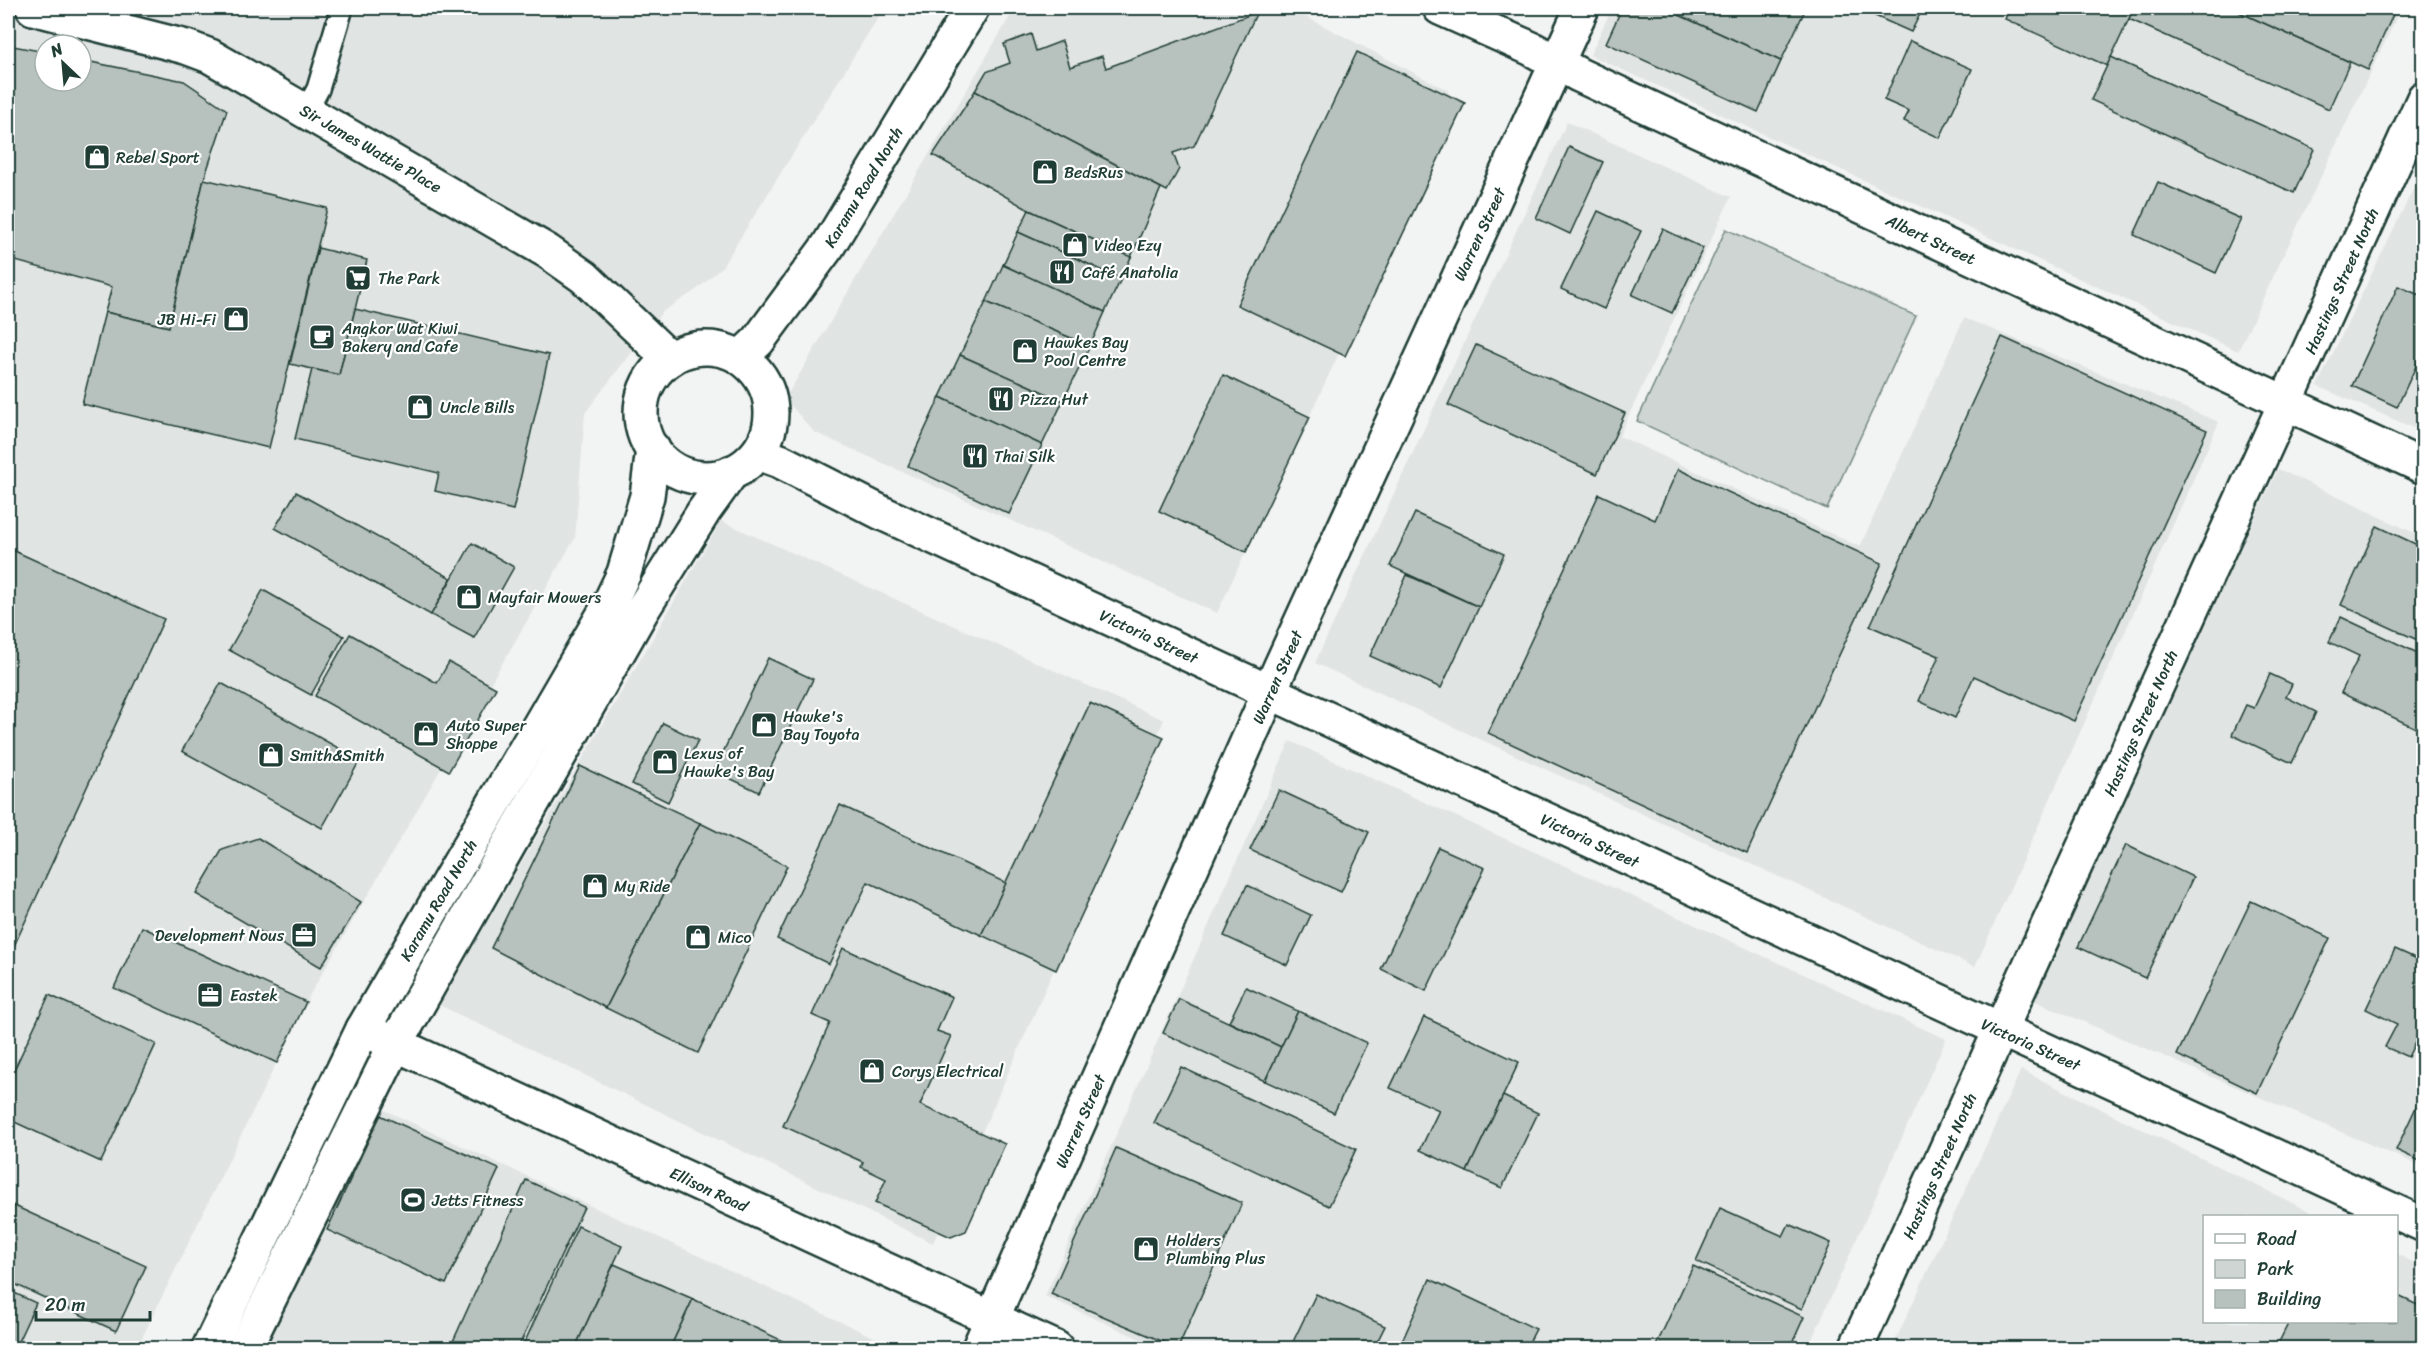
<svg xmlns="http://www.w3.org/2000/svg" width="2431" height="1356" font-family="Sriracha,sans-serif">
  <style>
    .built { fill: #e0e4e3; fill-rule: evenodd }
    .green { fill: #ced5d3; stroke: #768984; stroke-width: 1.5 }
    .building { fill: #b7c1bd; stroke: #1f3d34; stroke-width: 1.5 }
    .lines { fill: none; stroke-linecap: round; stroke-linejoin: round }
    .service-casing { stroke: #1f3d34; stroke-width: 26 }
    .minor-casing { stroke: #1f3d34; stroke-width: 38 }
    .secondary-casing { stroke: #1f3d34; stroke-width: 38 }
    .service { stroke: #fff; stroke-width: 21 }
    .minor { stroke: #fff; stroke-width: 33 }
    .secondary { stroke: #fff; stroke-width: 33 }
    .labels { text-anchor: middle; stroke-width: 4.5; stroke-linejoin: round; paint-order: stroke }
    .street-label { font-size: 16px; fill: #1f3d34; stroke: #fff }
    .poi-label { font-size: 16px; fill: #1f3d34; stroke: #fff; text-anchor: start }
  </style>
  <rect width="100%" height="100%" fill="#f2f3f3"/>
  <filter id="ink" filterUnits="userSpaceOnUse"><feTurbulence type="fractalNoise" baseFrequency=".0167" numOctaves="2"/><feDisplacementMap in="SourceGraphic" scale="12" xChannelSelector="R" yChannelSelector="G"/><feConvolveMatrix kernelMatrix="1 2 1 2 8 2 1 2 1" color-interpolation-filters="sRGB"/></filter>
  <g filter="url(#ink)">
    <!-- built -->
    <g class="built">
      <path d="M8 8H884L722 267 696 290 662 312 585 413 575 538 309 996 137 1348H8ZM45 45H81V81H45Z"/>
      <path d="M1015 8H1289L1447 90 1456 104 1217 613 814 432 785 399Z"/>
      <path d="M1612 8H2401L2238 351 1590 55Z"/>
      <path d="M1567 122 1731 197 1619 436 1860 547 1964 318 2219 422 1975 967 1315 663Z"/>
      <path d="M2423 169V432L2317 386Z"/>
      <path d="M2278 469 2423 537V1167L2028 998Z"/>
      <path d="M721 521 1164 720 933 1243 439 1005Z"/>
      <path d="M1290 741 1946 1039 1808 1348H1160L1045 1296Z"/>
      <path d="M2021 1070 2319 1216H2204V1322H2396L2397 1254 2423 1268V1348H1892Z"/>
      <path d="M380 1108 884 1342 881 1348H263Z"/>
    </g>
    <!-- green -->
    <path class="green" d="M1726 229 1916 316 1827 509 1637 421Z"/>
    <!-- building -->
    <g class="building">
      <path d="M1622 8H1664L1781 61 1758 112 1606 43Z"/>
      <path d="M1664 8H1806L1781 61Z"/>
      <path d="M1876 8H1923L1911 32 1873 15Z"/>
      <path d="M2010 8H2134L2107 66 2005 19Z"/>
      <path d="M2134 8H2230L2350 62 2329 109 2129 19Z"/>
      <path d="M2239 8H2396L2368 70 2237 11Z"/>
      <path d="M1257 12 1194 146 1173 153 1179 169 1167 191 975 91 986 72 1010 63 1004 44 1031 34 1036 51 1062 41 1070 67 1102 56 1106 68Z"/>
      <path d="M1910 41 1972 69 1940 138 1904 121 1909 111 1884 100Z"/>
      <path d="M8 45 45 52V81H81V60L184 81 227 110 204 179 169 327 105 312 112 287 8 259Z"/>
      <path d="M1357 52 1465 103 1345 356 1237 305Z"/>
      <path d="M2111 57 2314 149 2294 193 2091 100Z"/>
      <path d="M975 91 1161 188 1131 257 1029 210 933 155Z"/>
      <path d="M1569 147 1603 162 1570 234 1536 218Z"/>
      <path d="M204 179 327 208 269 448 82 404 105 312 169 327Z"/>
      <path d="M2158 182 2241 219 2216 273 2134 235Z"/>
      <path d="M1029 210 1131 257 1121 279 1018 232Z"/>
      <path d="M1598 211 1641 231 1604 309 1561 289Z"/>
      <path d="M1663 229 1703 248 1672 313 1632 295Z"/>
      <path d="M1018 232 1121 279 1105 312 1003 265Z"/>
      <path d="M318 248 367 260 339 375 290 364Z"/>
      <path d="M1003 265 1105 312 1090 346 986 302Z"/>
      <path d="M2398 286 2424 297V349L2397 407 2352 386Z"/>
      <path d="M986 302 1090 346 1063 401 960 355Z"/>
      <path d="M355 309 549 355 513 510 435 491 439 473 295 439 312 369 339 375Z"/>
      <path d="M2002 337 2207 430 2074 721 1974 676 1955 718 1919 701 1939 656 1870 626Z"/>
      <path d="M1476 345 1625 413 1597 474 1448 405Z"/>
      <path d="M960 355 1063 401 1042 445 940 397Z"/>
      <path d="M1223 375 1310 417 1246 552 1159 511Z"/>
      <path d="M940 397 1042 445 1009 514 908 466Z"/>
      <path d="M1678 469 1882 563 1747 853 1488 733 1599 494 1655 520Z"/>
      <path d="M296 492 451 578 431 615 275 528Z"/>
      <path d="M1415 513 1504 554 1479 607 1390 566Z"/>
      <path d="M2377 526 2424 548V643L2341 605Z"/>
      <path d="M472 543 514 567 474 638 431 615Z"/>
      <path d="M8 548 164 619 14 946 8 943Z"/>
      <path d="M1407 575 1479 607 1441 688 1370 656Z"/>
      <path d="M263 590 344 636 311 695 229 650Z"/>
      <path d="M2341 617 2424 656V722L2420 730 2341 693 2359 656 2329 642Z"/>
      <path d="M350 634 437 683 449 662 496 688 449 771 315 696Z"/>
      <path d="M768 658 813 679 759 792 714 771Z"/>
      <path d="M2270 674 2292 684 2286 697 2316 712 2292 763 2232 735 2246 705 2254 708Z"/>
      <path d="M221 683 360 760 322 828 182 751Z"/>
      <path d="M1090 703 1164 737 1056 970 981 935Z"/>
      <path d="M663 723 698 740 668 802 632 784Z"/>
      <path d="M580 766 700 823 606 1008 491 948Z"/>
      <path d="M1279 790 1369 832 1341 892 1250 850Z"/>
      <path d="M840 805 1006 883 981 935 868 882 829 964 777 939Z"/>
      <path d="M700 823 787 866 698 1053 606 1008Z"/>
      <path d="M258 838 361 902 321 967 196 894 222 850Z"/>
      <path d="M2126 845 2193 877 2145 978 2078 947Z"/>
      <path d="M1438 847 1485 868 1426 991 1381 969Z"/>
      <path d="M1247 885 1311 915 1287 965 1224 936Z"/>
      <path d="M2251 901 2330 938 2257 1093 2177 1055Z"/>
      <path d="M142 927 306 1002 277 1063 114 988Z"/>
      <path d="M843 948 952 997 937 1031 951 1036 920 1105 1005 1144 966 1231 951 1237 875 1203 886 1179 861 1167 863 1162 783 1126 830 1023 812 1015Z"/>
      <path d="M2395 949 2424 962V1024L2408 1057 2385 1047 2397 1024 2366 1009Z"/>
      <path d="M1246 987 1298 1011 1281 1047 1229 1022Z"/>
      <path d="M49 995 156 1044 101 1162 8 1119V1083Z"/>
      <path d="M1179 999 1281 1047 1265 1081 1163 1033Z"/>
      <path d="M1298 1011 1367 1043 1334 1113 1265 1081Z"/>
      <path d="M1424 1017 1519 1062 1467 1172 1420 1150 1439 1110 1390 1088Z"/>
      <path d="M1181 1067 1356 1149 1329 1206 1154 1123Z"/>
      <path d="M2424 1090V1163L2396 1150Z"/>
      <path d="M1503 1096 1538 1113 1502 1188 1467 1172Z"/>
      <path d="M380 1115 499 1169 446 1284 327 1230Z"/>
      <path d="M1116 1148 1242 1203 1178 1348 1051 1294Z"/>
      <path d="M526 1180 584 1207 518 1348H450Z"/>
      <path d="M8 1203 146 1266 116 1331 8 1281Z"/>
      <path d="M1720 1208 1783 1236 1789 1224 1831 1243 1802 1309 1696 1261Z"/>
      <path d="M578 1226 622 1246 575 1348H522Z"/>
      <path d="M614 1264 693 1299 670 1348H575Z"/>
      <path d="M1693 1266 1804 1317 1790 1348H1655Z"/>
      <path d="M1430 1279 1536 1329 1526 1348H1399Z"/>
      <path d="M8 1290 36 1303 15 1348H8Z"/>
      <path d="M1316 1294 1385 1326 1374 1348H1290Z"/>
      <path d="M2396 1295 2424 1308V1348H2276L2289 1322H2396Z"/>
      <path d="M693 1299 783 1341 780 1348H670Z"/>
    </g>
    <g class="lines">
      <defs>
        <path id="service" d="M306 111 318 89 342 8"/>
        <g id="minor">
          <path d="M33 8 186 47 210 56 547 251 584 277 670 359"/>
          <path d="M1440 8 1532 49 1579 75 2424 467"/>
          <path d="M758 453 780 461 882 513 2424 1225"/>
          <path d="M363 1029 1056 1348"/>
          <path d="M979 1348 1280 668 1582 8"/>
          <path d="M1856 1348 2424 98"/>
        </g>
        <g id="secondary">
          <circle cx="706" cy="413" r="65"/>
          <path d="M741 357 758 341 828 246 972 8"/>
          <path d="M209 1348 363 1029 607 609 624 573 647 496 653 449"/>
          <path d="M245 1348 395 1045 641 612 704 511 732 472"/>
        </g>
      </defs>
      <!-- service casing -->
      <use href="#service" class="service-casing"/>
      <!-- minor casing -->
      <use href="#minor" class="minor-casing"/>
      <!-- secondary casing -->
      <use href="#secondary" class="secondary-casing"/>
      <!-- service -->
      <use href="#service" class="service"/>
      <!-- minor -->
      <use href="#minor" class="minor"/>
      <!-- secondary -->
      <use href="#secondary" class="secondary"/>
    </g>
  </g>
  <!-- icons -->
  <defs>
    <symbol id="shop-square" viewBox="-11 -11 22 22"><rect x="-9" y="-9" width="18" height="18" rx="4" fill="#1f3d34" stroke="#fff"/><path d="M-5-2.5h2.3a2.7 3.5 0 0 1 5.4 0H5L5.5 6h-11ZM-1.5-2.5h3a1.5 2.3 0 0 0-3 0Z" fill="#fff"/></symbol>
    <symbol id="restaurant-square" viewBox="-11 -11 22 22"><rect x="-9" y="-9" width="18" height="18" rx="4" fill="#1f3d34" stroke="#fff"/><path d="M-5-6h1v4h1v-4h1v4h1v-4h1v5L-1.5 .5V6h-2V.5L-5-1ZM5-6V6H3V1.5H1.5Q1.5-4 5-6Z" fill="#fff"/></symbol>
    <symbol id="supermarket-square" viewBox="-11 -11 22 22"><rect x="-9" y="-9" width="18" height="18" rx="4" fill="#1f3d34" stroke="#fff"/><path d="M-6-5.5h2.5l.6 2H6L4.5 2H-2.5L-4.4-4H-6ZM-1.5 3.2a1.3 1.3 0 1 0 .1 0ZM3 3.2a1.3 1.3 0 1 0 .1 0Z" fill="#fff"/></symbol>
    <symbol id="cafe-square" viewBox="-11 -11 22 22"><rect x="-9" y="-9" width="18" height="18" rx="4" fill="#1f3d34" stroke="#fff"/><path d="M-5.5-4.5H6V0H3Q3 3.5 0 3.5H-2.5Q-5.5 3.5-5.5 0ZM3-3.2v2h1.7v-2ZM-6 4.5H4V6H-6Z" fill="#fff"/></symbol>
    <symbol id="office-square" viewBox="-11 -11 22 22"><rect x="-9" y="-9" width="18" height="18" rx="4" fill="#1f3d34" stroke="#fff"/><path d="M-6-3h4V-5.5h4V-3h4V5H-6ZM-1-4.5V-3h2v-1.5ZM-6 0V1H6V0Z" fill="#fff"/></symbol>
    <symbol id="stadium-square" viewBox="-11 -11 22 22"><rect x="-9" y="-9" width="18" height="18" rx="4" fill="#1f3d34" stroke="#fff"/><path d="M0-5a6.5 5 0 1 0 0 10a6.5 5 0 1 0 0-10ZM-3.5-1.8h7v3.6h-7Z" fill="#fff"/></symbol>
  </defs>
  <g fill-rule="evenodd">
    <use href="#shop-square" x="82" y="142" width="30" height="30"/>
    <use href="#shop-square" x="1030" y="157" width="30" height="30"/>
    <use href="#shop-square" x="1060" y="230" width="30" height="30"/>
    <use href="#restaurant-square" x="1047" y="257" width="30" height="30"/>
    <use href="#supermarket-square" x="343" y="263" width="30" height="30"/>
    <use href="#shop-square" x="221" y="304" width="30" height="30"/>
    <use href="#cafe-square" x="307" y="322" width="30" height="30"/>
    <use href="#shop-square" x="1010" y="336" width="30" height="30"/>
    <use href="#restaurant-square" x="986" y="384" width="30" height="30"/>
    <use href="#shop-square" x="405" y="392" width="30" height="30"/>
    <use href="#restaurant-square" x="960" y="441" width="30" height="30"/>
    <use href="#shop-square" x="454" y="582" width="30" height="30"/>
    <use href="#shop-square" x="749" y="710" width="30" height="30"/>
    <use href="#shop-square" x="411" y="719" width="30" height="30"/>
    <use href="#shop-square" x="256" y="740" width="30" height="30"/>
    <use href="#shop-square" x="650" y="747" width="30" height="30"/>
    <use href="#shop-square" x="580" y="871" width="30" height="30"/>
    <use href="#office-square" x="289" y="920" width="30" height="30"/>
    <use href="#shop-square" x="683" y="922" width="30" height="30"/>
    <use href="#office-square" x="195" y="980" width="30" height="30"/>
    <use href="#shop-square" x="857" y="1056" width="30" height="30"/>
    <use href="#stadium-square" x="398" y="1185" width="30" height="30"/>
    <use href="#shop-square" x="1131" y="1234" width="30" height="30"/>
  </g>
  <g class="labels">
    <!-- street labels -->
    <g class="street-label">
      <text transform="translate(371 148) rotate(30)" y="6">Sir James Wattie Place</text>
      <text transform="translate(863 187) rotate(-59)" y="6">Karamu Road North</text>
      <text transform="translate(1479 234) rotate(-65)" y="6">Warren Street</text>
      <text transform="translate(1931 239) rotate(25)" y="6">Albert Street</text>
      <text transform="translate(2341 281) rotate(-66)" y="6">Hastings Street North</text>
      <text transform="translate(1149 636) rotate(25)" y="6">Victoria Street</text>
      <text transform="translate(1277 677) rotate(-66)" y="6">Warren Street</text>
      <text transform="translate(2140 723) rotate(-66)" y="6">Hastings Street North</text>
      <text transform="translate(1590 840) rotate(25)" y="6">Victoria Street</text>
      <text transform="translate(438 900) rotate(-60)" y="6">Karamu Road North</text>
      <text transform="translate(2031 1044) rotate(24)" y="6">Victoria Street</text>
      <text transform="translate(1080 1121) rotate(-66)" y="6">Warren Street</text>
      <text transform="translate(1939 1166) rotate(-66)" y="6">Hastings Street North</text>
      <text transform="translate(709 1189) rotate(25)" y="6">Ellison Road</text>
    </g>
    <!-- poi labels -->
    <g class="poi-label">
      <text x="116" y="163">Rebel Sport</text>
      <text x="1064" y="178">BedsRus</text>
      <text x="1094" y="251">Video Ezy</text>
      <text x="1082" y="278">Café Anatolia</text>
      <text x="378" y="284">The Park</text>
      <text x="216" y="325" text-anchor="end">JB Hi-Fi</text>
      <text x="342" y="334">Angkor Wat Kiwi<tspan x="342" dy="18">Bakery and Cafe</tspan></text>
      <text x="1044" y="348">Hawkes Bay<tspan x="1044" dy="18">Pool Centre</tspan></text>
      <text x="1020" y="405">Pizza Hut</text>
      <text x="440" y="413">Uncle Bills</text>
      <text x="994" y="462">Thai Silk</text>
      <text x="488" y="603">Mayfair Mowers</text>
      <text x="783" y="722">Hawke's<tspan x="783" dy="18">Bay Toyota</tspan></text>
      <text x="446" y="731">Auto Super<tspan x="446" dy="18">Shoppe</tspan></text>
      <text x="684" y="759">Lexus of<tspan x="684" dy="18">Hawke's Bay</tspan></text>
      <text x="290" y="761">Smith&amp;Smith</text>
      <text x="614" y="892">My Ride</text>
      <text x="284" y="941" text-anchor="end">Development Nous</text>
      <text x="718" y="943">Mico</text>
      <text x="230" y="1001">Eastek</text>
      <text x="892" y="1077">Corys Electrical</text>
      <text x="432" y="1206">Jetts Fitness</text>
      <text x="1166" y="1246">Holders<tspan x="1166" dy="18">Plumbing Plus</tspan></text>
    </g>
  </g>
  <!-- margin -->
  <rect width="2431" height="1356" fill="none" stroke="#fff" stroke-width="30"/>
  <rect x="15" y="15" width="2401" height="1326" fill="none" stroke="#1f3d34" stroke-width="2" filter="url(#ink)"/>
  <!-- legend -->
  <rect x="2203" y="1215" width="195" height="108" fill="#ffffff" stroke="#a5b1ae" stroke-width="1.5"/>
  <rect x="2215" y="1234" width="30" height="9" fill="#ffffff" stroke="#a5b1ae" stroke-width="1.5"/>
  <text x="2257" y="1245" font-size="18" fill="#1f3d34">Road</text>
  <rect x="2215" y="1260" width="30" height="18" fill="#ced5d3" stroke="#a5b1ae" stroke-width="1.5"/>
  <text x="2257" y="1275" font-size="18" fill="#1f3d34">Park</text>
  <rect x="2215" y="1290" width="30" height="18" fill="#b7c1bd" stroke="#a5b1ae" stroke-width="1.5"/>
  <text x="2257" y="1305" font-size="18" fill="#1f3d34">Building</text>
  <!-- north arrow -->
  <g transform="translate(63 63) rotate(334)"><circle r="28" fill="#ffffff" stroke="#a5b1ae" stroke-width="1.5"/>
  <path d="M0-4.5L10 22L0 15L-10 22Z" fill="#1f3d34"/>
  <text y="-9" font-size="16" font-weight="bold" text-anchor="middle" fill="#1f3d34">N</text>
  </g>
  <!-- scale -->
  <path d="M36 1311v9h114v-9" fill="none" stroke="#1f3d34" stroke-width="3"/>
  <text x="45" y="1311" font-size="18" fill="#1f3d34" stroke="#ffffff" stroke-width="4.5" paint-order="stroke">20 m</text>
</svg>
